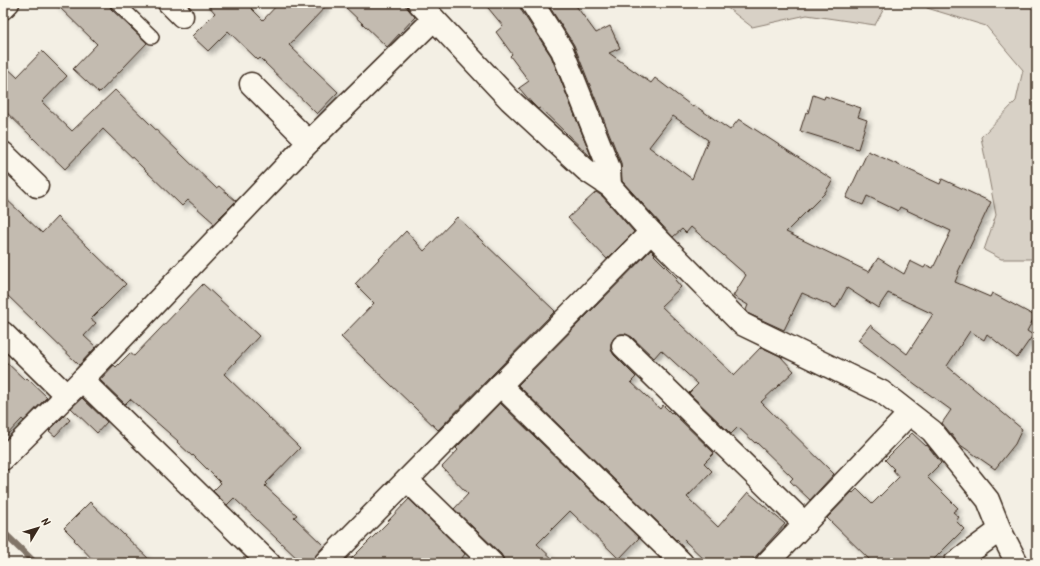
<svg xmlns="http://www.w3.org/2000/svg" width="1040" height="566" font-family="Kalam,sans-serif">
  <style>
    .green { fill: #d8d1c6; stroke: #8a7e72 }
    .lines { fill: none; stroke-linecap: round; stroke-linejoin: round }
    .stream { stroke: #817468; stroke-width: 7 }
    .building { fill: #c3bbb0; stroke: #3b2a1e; fill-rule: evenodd; filter: url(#shadow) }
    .lane-casing { stroke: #3b2a1e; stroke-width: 16 }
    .street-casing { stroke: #3b2a1e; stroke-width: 25 }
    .lane { stroke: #fbf7ec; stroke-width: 13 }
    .street { stroke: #fbf7ec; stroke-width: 22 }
  </style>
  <defs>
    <filter id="shadow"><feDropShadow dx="3.5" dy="3.5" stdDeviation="2" flood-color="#0004"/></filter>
  </defs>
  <rect width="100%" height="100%" fill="#f3efe4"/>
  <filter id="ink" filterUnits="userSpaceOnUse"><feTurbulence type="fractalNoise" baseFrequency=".025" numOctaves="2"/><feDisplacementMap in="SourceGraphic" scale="8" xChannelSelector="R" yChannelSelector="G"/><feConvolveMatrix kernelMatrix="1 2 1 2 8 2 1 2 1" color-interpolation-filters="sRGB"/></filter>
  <g filter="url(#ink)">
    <!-- green -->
    <g class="green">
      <path d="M721 3H887L875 25 807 15 752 27Z"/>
      <path d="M924 3H1037V259H1001L984 250 996 215 981 137 1016 101 1023 70 986 26 927 8Z"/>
    </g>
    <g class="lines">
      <!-- stream -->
      <path class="stream" d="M3 532 35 563"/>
    </g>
    <!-- building -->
    <g class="building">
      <path d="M55 3H109L111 9 147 43 99 93 73 69 97 44Z"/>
      <path d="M206 3H246L263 20 279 3H329L289 45 338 92 317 114 260 58 258 60 228 31 208 51 192 36 215 13Z"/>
      <path d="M341 3H403L415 17 387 47Z"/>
      <path d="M484 3H520L521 10 551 56 592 158 540 108 538 109 531 102 519 88 529 81 510 56 512 54 496 32 503 26Z"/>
      <path d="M547 3H574L596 33 610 26 620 48 609 53 651 83 655 78 693 107 694 105 730 130 739 119 833 180 824 194 786 232 869 272 878 258 904 274 910 261 924 268 926 265 933 268 951 231 900 207 898 211 867 196 863 205 846 198 868 151 940 184 942 179 991 202 958 272H959L955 282 990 297 992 293 1035 316 1027 331 1033 335 1017 358 987 334 984 340 970 331 947 366 1022 429 1015 444 995 469 959 444 942 423 951 410 915 384 858 340 870 325 907 354 933 314 888 293 878 308 847 288 836 308 802 293 784 330 749 314 746 310 748 305 733 296 746 275 691 227 686 233 682 229 673 237 660 223 622 181 621 163 574 45ZM673 116 708 140 692 179 649 147Z"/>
      <path d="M42 51 67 76 42 102 72 131 115 90 216 188 219 186 236 201 214 223 188 200 182 206 103 129 65 169 3 109V64L17 77Z"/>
      <path d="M813 95 824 99 825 96 861 108 858 117 867 120 858 149 800 131 806 112 808 113Z"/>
      <path d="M596 192 602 196 634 232 607 259 568 218Z"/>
      <path d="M3 196 42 233 57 217 126 284 91 319 96 323 84 336 96 347 79 365 3 291Z"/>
      <path d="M457 217 555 311 438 430 341 337 374 303 355 284 406 231 424 251Z"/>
      <path d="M651 250 655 254 654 255 677 278 675 280 681 287 661 306 734 375 761 347 780 356 794 371 761 402 834 474 810 500 790 481 793 478 756 442 755 443 738 427 731 434 689 393 698 384 661 350 654 358 632 337 626 334H620L614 338 611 343V350L614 355 636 377 631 382 660 409 663 405 671 413 672 412 714 453 704 463 712 471 687 497 718 527 748 492 785 524 750 563H708L684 540 681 543 677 539 676 540 518 385Z"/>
      <path d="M203 284 259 336 224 374 300 448 266 483 267 484 265 486 297 515 294 517 324 546 316 555 313 563H302L234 498 227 505 213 491 221 483 193 455 192 456 177 442 178 441 130 399 125 404 100 380 114 365 116 367 130 353 134 356Z"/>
      <path d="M3 359 25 380 27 378 47 397 24 421 22 419 3 439Z"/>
      <path d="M82 398 107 422 97 433 71 408Z"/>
      <path d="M500 403 639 538 619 559 570 511 537 544 557 563H506L501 554 454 509 468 494 442 467 458 450 456 448Z"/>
      <path d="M65 415 70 420 55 436 49 431Z"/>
      <path d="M912 433 926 446 927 445 941 463 927 477 958 508 953 512 959 517 956 521 964 529 930 563H873L827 518 852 492 853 493 857 489 872 504 899 477 893 470 894 469 885 460Z"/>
      <path d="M409 499 465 554 458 563H347L389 521H388Z"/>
      <path d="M90 502 153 563H96L74 540 75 539 64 528Z"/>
    </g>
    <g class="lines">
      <defs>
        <path id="lane" d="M117 3 152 37"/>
        <g id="street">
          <path d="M169 3 182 16"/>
          <path d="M419 3 510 100 586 170 610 186 651 232 742 324 882 392 932 431 988 500 1000 530 1017 563"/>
          <path d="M532 3 562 50 609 168 610 186"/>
          <path d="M3 8 8 3"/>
          <path d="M251 84 309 142"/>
          <path d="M3 153 37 186"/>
          <path d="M3 333 66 395"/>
          <path d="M623 346 805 524"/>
          <path d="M82 380 269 563"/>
          <path d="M500 385 682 563"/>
          <path d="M3 459 82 380 309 142 434 19"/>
          <path d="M407 480 492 563"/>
          <path d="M325 563 651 232"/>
          <path d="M767 563 909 414"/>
          <path d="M955 563 1000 530"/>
        </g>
      </defs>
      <!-- lane casing -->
      <use href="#lane" class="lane-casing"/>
      <!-- street casing -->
      <use href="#street" class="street-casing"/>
      <!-- lane -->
      <use href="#lane" class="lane"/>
      <!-- street -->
      <use href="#street" class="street"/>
    </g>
  </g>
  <!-- margin -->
  <rect width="1040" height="566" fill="none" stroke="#fbf7ec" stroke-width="16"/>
  <rect x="8" y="8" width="1024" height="550" fill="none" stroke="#3b2a1e" stroke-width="1.5" filter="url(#ink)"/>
  <!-- north arrow -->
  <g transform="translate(38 528) rotate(52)" stroke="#fbf7ec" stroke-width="3" paint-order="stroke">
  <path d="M0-3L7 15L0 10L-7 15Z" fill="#3b2a1e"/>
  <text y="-6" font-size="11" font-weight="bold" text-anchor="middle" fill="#3b2a1e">N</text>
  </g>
</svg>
